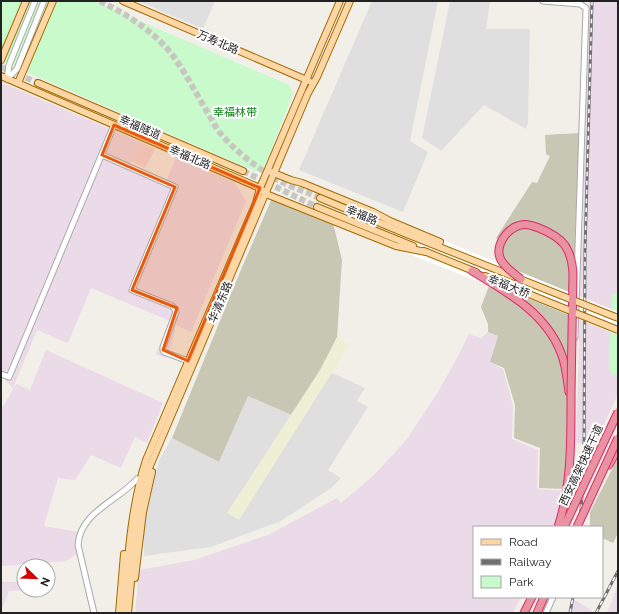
<svg xmlns="http://www.w3.org/2000/svg" width="619" height="614" font-family="Raleway,'Noto Sans SC',sans-serif">
  <style>
    .residential { fill: #e0dfdf }
    .commercial { fill: #f2dad9 }
    .industrial { fill: #ebdbe8 }
    .construction { fill: #c7c7b4 }
    .farmland { fill: #eef0d5 }
    .park { fill: #c8facc }
    .pier { fill: #fff }
    .lines { fill: none; stroke-linecap: round; stroke-linejoin: round }
    .major-tunnel { stroke: #c8c6c1; stroke-width: 6; stroke-dasharray: 6 3; stroke-linecap: butt }
    .minor-casing { stroke: #a9a9a9; stroke-width: 7 }
    .major-casing { stroke: #a06b00; stroke-width: 8 }
    .highway-casing { stroke: #dc2a67; stroke-width: 9 }
    .minor { stroke: #fff; stroke-width: 5 }
    .major { stroke: #fcd6a4; stroke-width: 6 }
    .highway { stroke: #e892a2; stroke-width: 7 }
    .rail-casing { stroke: #707070; stroke-width: 3 }
    .rail { stroke: #fff; stroke-width: 1.5; stroke-dasharray: 4.5; stroke-linecap: butt }
    .major-bridge-casing { stroke: #a06b00; stroke-width: 8; stroke-linecap: butt }
    .highway-bridge-casing { stroke: #dc2a67; stroke-width: 9; stroke-linecap: butt }
    .major-bridge { stroke: #fcd6a4; stroke-width: 6 }
    .highway-bridge { stroke: #e892a2; stroke-width: 7 }
    .marked { fill: #e8590c; fill-opacity: 0.2; stroke: #e8590c; stroke-width: 3; stroke-linejoin: round }
    .labels { text-anchor: middle; stroke-width: 4; stroke-linejoin: round; paint-order: stroke }
    .street-label { font-size: 11px; fill: #222; stroke: #fff }
    .park-label { font-size: 11px; fill: #0c8416; stroke: #fff }
  </style>
  <rect width="100%" height="100%" fill="#f2efe9"/>
  <!-- residential -->
  <g class="residential">
    <path d="M138 1H215L203 29Z"/>
    <path d="M372 1H438L410 141 428 152 403 212 299 170Z"/>
    <path d="M450 1H490L486 29H530L528 123 526 129 484 105 441 151 422 138Z"/>
    <path d="M322 368 365 388 357 401 368 407 328 470 341 478 331 488 281 521 211 547 144 556V522L159 460 172 438 219 462 248 396Z"/>
  </g>
  <!-- commercial -->
  <path class="commercial" d="M140 142 155 149 145 168 131 161Z"/>
  <!-- industrial -->
  <g class="industrial">
    <path d="M589 1H618V394L596 442 576 444Z"/>
    <path d="M1 82 140 142 130 164 167 180 176 158 234 182 246 201 191 332 176 325 172 343 165 358 156 354 170 321 91 288 68 343 37 330 13 388 1 376Z"/>
    <path d="M488 332 498 336 490 362 503 369 513 406 512 439 538 450 537 489 565 491V502L553 527H474V597H521L513 613H135L139 570 194 560 268 535 337 498 341 503 374 475 407 439 438 392 457 358 469 334 481 338Z"/>
    <path d="M46 350 163 403 147 443 135 437 121 468 91 455 75 480 58 478 44 526 79 532 78 553 66 561 1 566V410L16 384 30 390Z"/>
    <path d="M1 582H24V590L9 591 1 611Z"/>
    <path d="M617 587H618V613H607Z"/>
    <path d="M572 598 596 613H567Z"/>
  </g>
  <!-- construction -->
  <g class="construction">
    <path d="M579 133 566 489 539 488 540 448 514 438 515 405 504 368 490 362 498 336 488 332V324L481 307 505 244 496 238 532 182 537 183 550 156 546 154 545 135Z"/>
    <path d="M272 198 333 223 342 260 337 338 332 353 292 415 248 396 219 462 172 438 240 272Z"/>
    <path d="M618 458V533L613 543 602 538V527H590V512Z"/>
  </g>
  <!-- farmland -->
  <path class="farmland" d="M337 337 350 344 239 520 227 513 320 370Z"/>
  <!-- park -->
  <g class="park">
    <path d="M1 1H93L289 85 293 93 264 169 255 171 1 61Z"/>
    <path d="M614 293H618V376C613 376 611 373 609 369L612 294Z"/>
  </g>
  <!-- pier -->
  <path class="pier" d="M391 219 618 312V335L512 292 482 283 381 243Z"/>
  <g class="lines">
    <!-- major-tunnel -->
    <g class="major-tunnel">
      <path d="M100 1C130 16 160 35 178 63 189 79 198 97 208 113 211 118 214 124 217 129 231 148 257 168 278 180 291 187 306 192 320 198"/>
      <path d="M1 67 38 83"/>
      <path d="M243 171 317 207"/>
    </g>
    <defs>
      <g id="minor">
        <path d="M543 1 580 4 586 8 575 337"/>
        <path d="M7 79 17 69 44 1"/>
        <path d="M7 79 9 65 35 1"/>
        <path d="M102 155 175 187 132 290 172 306 175 309 176 312 163 347V350L164 352 188 361"/>
        <path d="M1 374 9 377 114 125"/>
        <path d="M565 520 567 503"/>
        <path d="M94 613 78 545C80 512 118 501 137 479"/>
        <path d="M546 613 553 597"/>
      </g>
      <g id="major">
        <path d="M123 1 309 81"/>
        <path d="M1 60 26 1"/>
        <path d="M1 76 260 188 266 194 396 246 426 252"/>
        <path d="M18 83 53 1"/>
        <path d="M38 83 243 171"/>
        <path d="M271 172 291 180 302 183 373 212 390 221 440 242"/>
        <path d="M320 198 404 233 545 289"/>
        <path d="M317 207 413 246"/>
        <path d="M424 251 476 272"/>
        <path d="M485 276 541 299"/>
        <path d="M135 578 143 512 152 472"/>
        <path d="M119 613 124 554"/>
        <path d="M123 613C128 562 130 510 146 460L256 203 260 188C287 125 313 63 340 1"/>
        <path d="M128 613 137 519 141 497 147 473 308 93 317 77 350 1"/>
      </g>
      <g id="highway">
        <path d="M472 271C507 292 546 313 561 353 566 365 567 379 569 392"/>
        <path d="M609 465 618 448"/>
        <path d="M524 613 532 597"/>
        <path d="M537 613 544 597"/>
      </g>
    </defs>
    <!-- minor casing -->
    <use href="#minor" class="minor-casing"/>
    <!-- major casing -->
    <use href="#major" class="major-casing"/>
    <!-- highway casing -->
    <use href="#highway" class="highway-casing"/>
    <!-- minor -->
    <use href="#minor" class="minor"/>
    <!-- major -->
    <use href="#major" class="major"/>
    <!-- highway -->
    <use href="#highway" class="highway"/>
    <defs>
      <g id="rail">
        <path d="M580 527 584 462 585 251 592 1"/>
        <path d="M570 613 573 597"/>
        <path d="M596 613 618 571"/>
      </g>
    </defs>
    <!-- rail casing -->
    <use href="#rail" class="rail-casing"/>
    <!-- rail -->
    <use href="#rail" class="rail"/>
    <defs>
      <g id="major-bridge">
        <path d="M545 289 618 318"/>
        <path d="M541 299 618 330"/>
      </g>
      <g id="highway-bridge">
        <path d="M521 279C514 274 505 267 501 260 494 246 507 228 521 225 527 223 533 226 539 228 563 238 571 247 573 273 572 313 572 353 571 393 571 438 572 484 558 527"/>
        <path d="M564 527 618 412"/>
        <path d="M577 527 618 438"/>
      </g>
    </defs>
    <!-- major-bridge casing -->
    <use href="#major-bridge" class="major-bridge-casing"/>
    <!-- highway-bridge casing -->
    <use href="#highway-bridge" class="highway-bridge-casing"/>
    <!-- major-bridge -->
    <use href="#major-bridge" class="major-bridge"/>
    <!-- highway-bridge -->
    <use href="#highway-bridge" class="highway-bridge"/>
  </g>
  <!-- marked area -->
  <path class="marked" d="M114 125 260 188 188 361 163 350 177 308 132 290 175 187 102 155Z"/>
  <g class="labels">
    <!-- street labels -->
    <g class="street-label">
      <text transform="translate(218 42) rotate(23)" y="4">万寿北路</text>
      <text transform="translate(140 127) rotate(23)" y="4">幸福隧道</text>
      <text transform="translate(190 157) rotate(23)" y="4">幸福北路</text>
      <text transform="translate(362 215) rotate(23)" y="4">幸福路</text>
      <text transform="translate(509 286) rotate(22)" y="4">幸福大桥</text>
      <text transform="translate(220 302) rotate(-67)" y="4">华清东路</text>
      <text transform="translate(581 465) rotate(-65)" y="4">西安高架快速干道</text>
    </g>
    <!-- park labels -->
    <g class="park-label">
      <text x="235" y="116">幸福林带</text>
    </g>
  </g>
  <!-- border -->
  <rect width="619" height="614" fill="none" stroke="#222222" stroke-width="4"/>
  <!-- legend -->
  <rect x="473" y="526" width="130" height="72" fill="#ffffff" stroke="#a7a7a7"/>
  <rect x="481" y="539" width="20" height="6" fill="#fcd6a4" stroke="#a7a7a7"/>
  <text x="509" y="546" font-size="12" fill="#222222">Road</text>
  <rect x="481" y="559" width="20" height="6" fill="#707070" stroke="#a7a7a7"/>
  <text x="509" y="566" font-size="12" fill="#222222">Railway</text>
  <rect x="481" y="576" width="20" height="12" fill="#c8facc" stroke="#a7a7a7"/>
  <text x="509" y="586" font-size="12" fill="#222222">Park</text>
  <!-- north arrow -->
  <g transform="translate(36 578) rotate(113)"><circle r="19" fill="#ffffff" stroke="#a7a7a7"/>
  <path d="M0-3L7 15L0 10L-7 15Z" fill="#d40000"/>
  <text y="-6" font-size="11" font-weight="bold" text-anchor="middle" fill="#222222">N</text>
  </g>
</svg>
